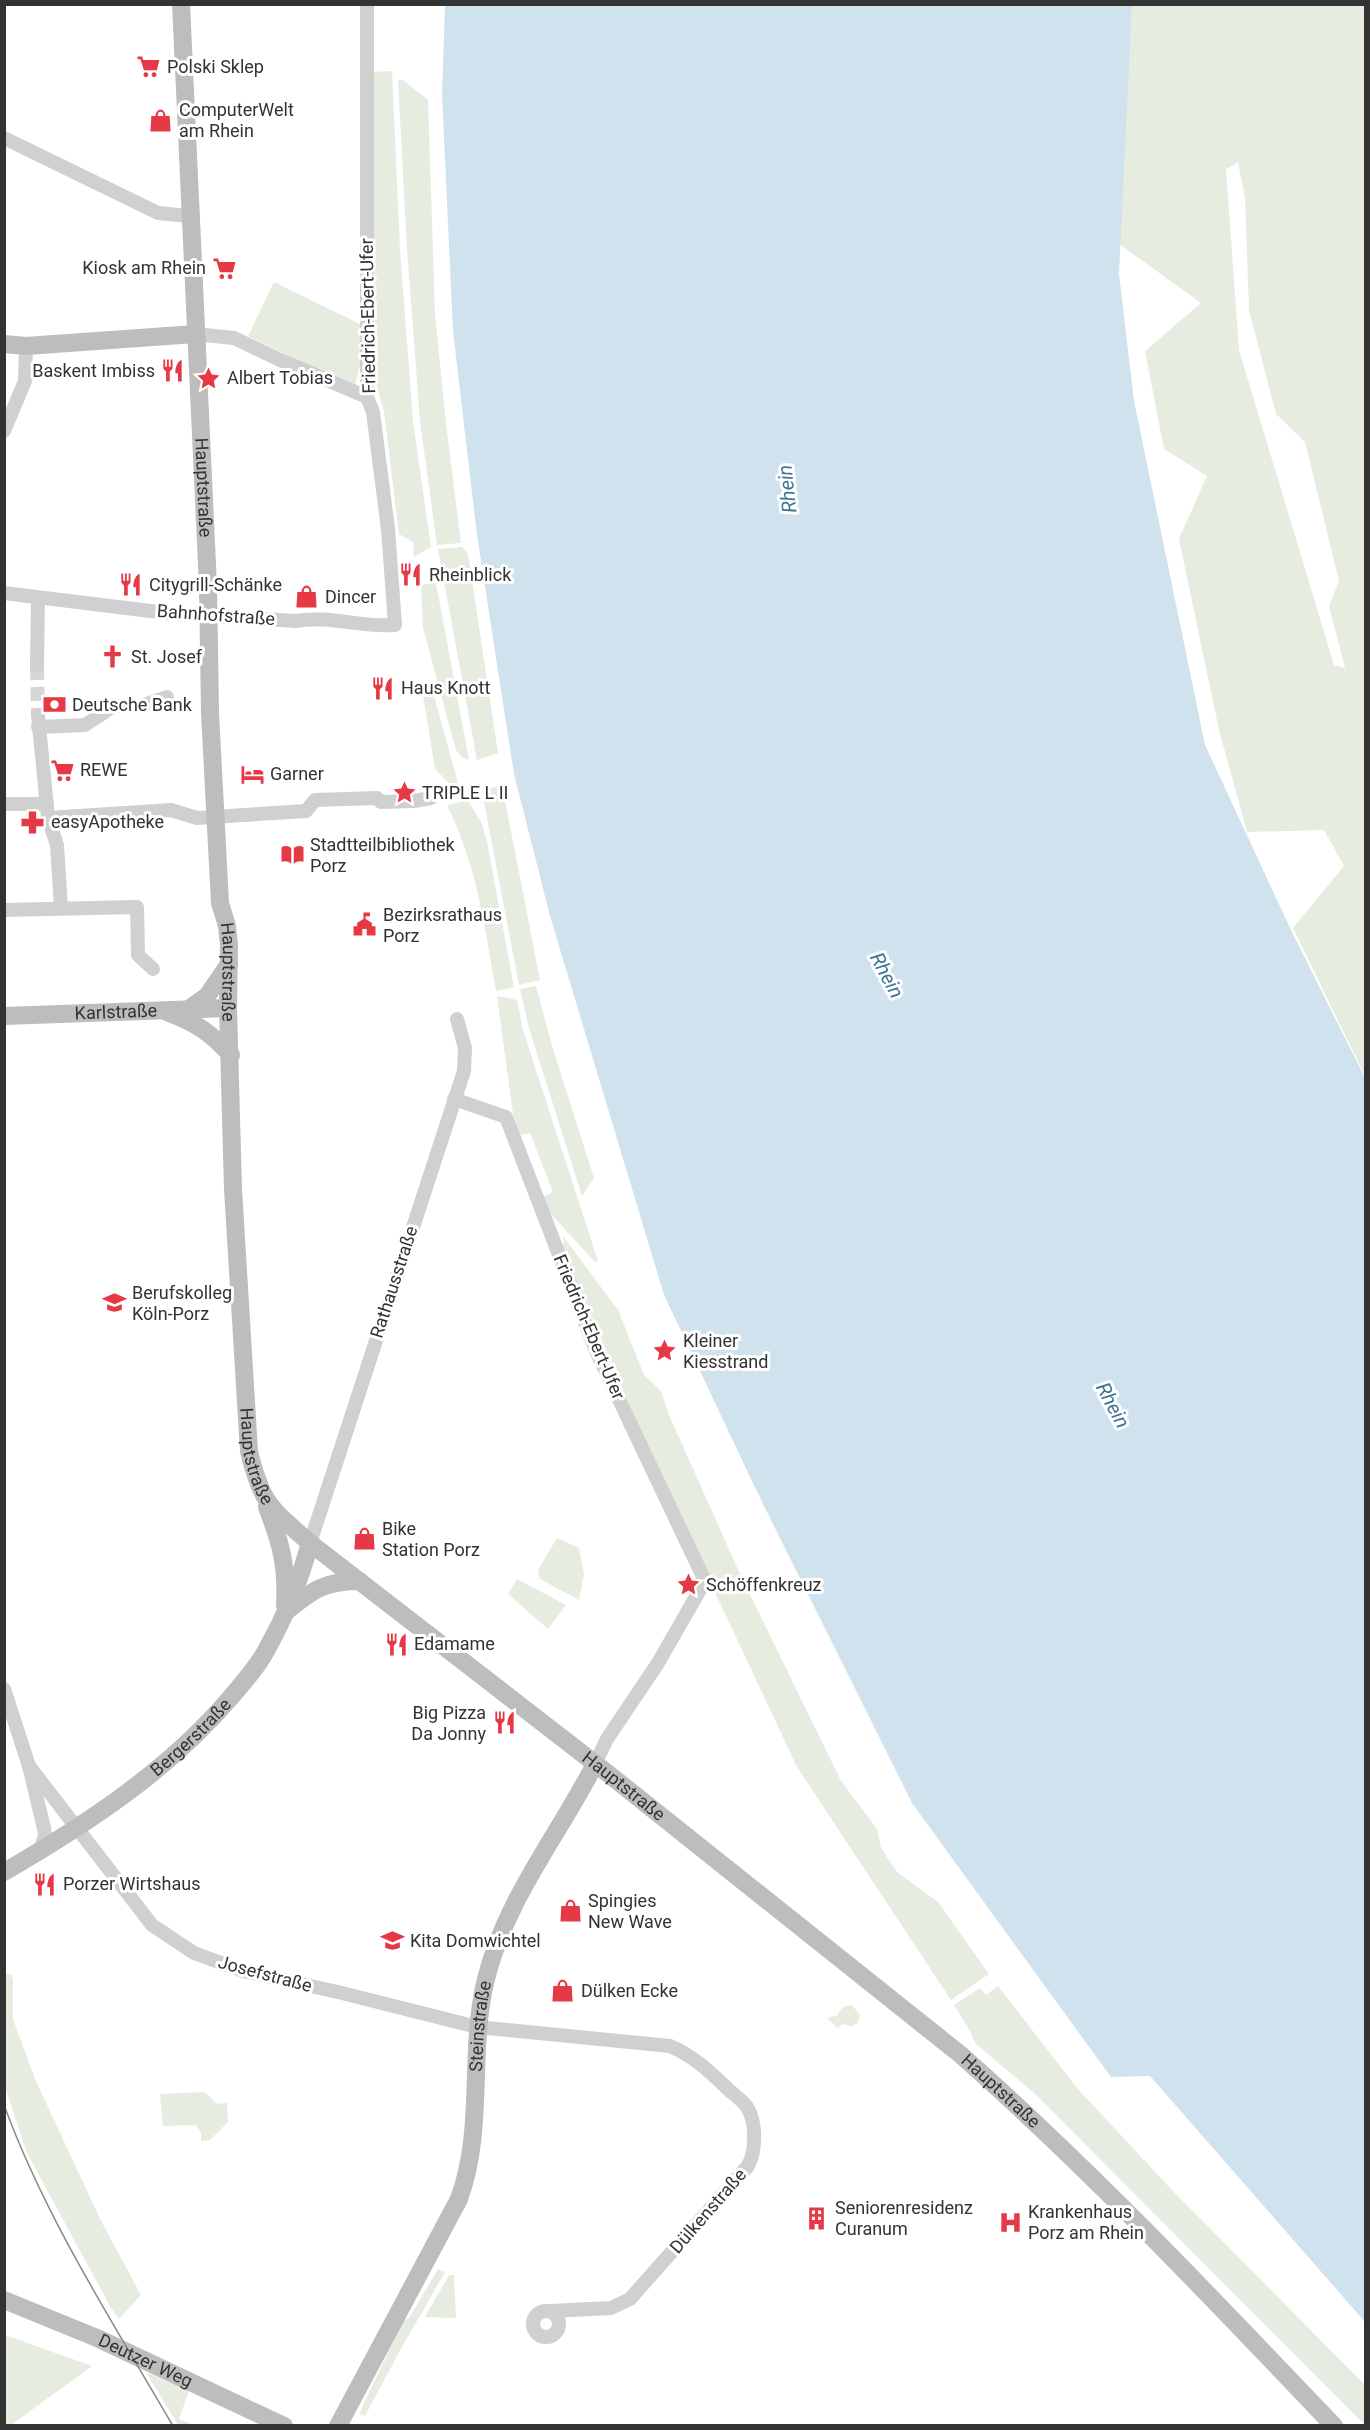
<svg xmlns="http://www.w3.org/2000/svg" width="1370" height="2430" font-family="Roboto,sans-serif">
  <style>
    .green { fill: #e6ecdf; fill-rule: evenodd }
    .water { fill: #cfe2ee }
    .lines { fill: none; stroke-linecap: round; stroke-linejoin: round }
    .street-tunnel { stroke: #d6d6d6; stroke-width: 14; stroke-dasharray: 14 7; stroke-linecap: butt }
    .street { stroke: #d0d0d0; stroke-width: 14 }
    .secondary { stroke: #bdbdbd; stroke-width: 18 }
    .tram { stroke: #888; stroke-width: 1.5 }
    .labels { text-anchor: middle; stroke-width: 6; stroke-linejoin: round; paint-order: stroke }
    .poi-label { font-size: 18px; fill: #333; stroke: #fff; text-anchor: start }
    .street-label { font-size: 18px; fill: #333; stroke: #fff }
    .water-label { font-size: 20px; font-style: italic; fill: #3f7597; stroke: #fff }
  </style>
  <rect width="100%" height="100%" fill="#fff"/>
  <!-- green -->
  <g class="green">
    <path d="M1132 5H1365V1076L1293 928 1344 866 1324 830 1247 832 1219 730 1179 539 1207 476 1164 449 1145 351 1201 303 1119 244ZM1238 162 1245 198 1249 310 1276 414 1305 442 1339 581 1329 606 1345 668 1334 665 1239 350 1226 169Z"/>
    <path d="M392 71 400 250 413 421 431 547 414 557 413 542 399 534 384 411 376 384 371 72Z"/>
    <path d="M398 80H403L428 100 435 313 446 423 461 543 437 545 420 421 407 249Z"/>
    <path d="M274 282 362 325 363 353 355 385 321 372 248 336Z"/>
    <path d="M462 547 468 554 498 753 477 760 438 549Z"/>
    <path d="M436 583 469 760 462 757 456 750 423 628 421 585Z"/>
    <path d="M422 689H432L458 783 451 785 435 769Z"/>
    <path d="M500 786 503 790 540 980 519 985 483 797V790Z"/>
    <path d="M468 800 482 824 487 842 514 987 496 991C485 929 477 865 448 808L449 805Z"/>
    <path d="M536 986 552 1046 594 1178 582 1196 529 1028 520 989Z"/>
    <path d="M497 996 517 1000 523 1030 598 1261 596 1263 547 1210 542 1197 553 1192 530 1133 520 1135 513 1114Z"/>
    <path d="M563 1236 618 1310 644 1375 661 1391 668 1413 740 1574 841 1781 877 1829 881 1848 890 1862 897 1872 938 1902 989 1974 951 2000 797 1767 650 1454 586 1303 582 1302 562 1250 564 1242Z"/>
    <path d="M557 1538 579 1548 584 1574 579 1600 540 1579 538 1570Z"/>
    <path d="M517 1579 566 1605 548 1629 508 1594Z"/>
    <path d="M5 1974H11L13 1980V2019L35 2079 100 2219 141 2295 119 2319 111 2308 27 2153 5 2087Z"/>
    <path d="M998 1986 1077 2088 1171 2189 1365 2385V2425L1034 2093 975 2043 970 2031 954 2005 980 1988 986 1995Z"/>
    <path d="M852 2005 860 2015 858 2023 851 2026 842 2024 838 2028 827 2018 838 2015C840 2007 845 2006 852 2005Z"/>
    <path d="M205 2092 217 2104 227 2103 228 2122 210 2140 201 2141V2133L196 2125 163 2126 160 2094Z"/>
    <path d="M438 2269 445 2272 398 2354 365 2416 359 2414 403 2321 409 2318Z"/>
    <path d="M449 2275H454L456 2318 425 2317Z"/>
    <path d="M5 2335 92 2366 11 2425H5Z"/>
    <path d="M146 2372 189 2391 179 2419 194 2425H178Z"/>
  </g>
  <!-- water -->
  <path class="water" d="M445 5H1132L1119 274 1134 401 1205 745 1291 930 1365 1078V2322L1150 2076 1111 2077 912 1803 761 1500 664 1295 550 916 514 774 477 535 453 331 442 94Z"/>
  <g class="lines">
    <!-- street-tunnel -->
    <path class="street-tunnel" d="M37 666 38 715"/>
    <!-- street -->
    <g class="street">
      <path d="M4 138 158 213 189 216"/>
      <path d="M195 334 234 338 280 360 367 397"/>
      <path d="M4 431 25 381 26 346"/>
      <path d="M4 593 175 614 296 621C329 615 362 628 395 625L388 529 373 412 367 397V4"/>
      <path d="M37 666 38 598"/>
      <path d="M38 715 48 818 57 845 61 908"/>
      <path d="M38 727 85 725 114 706H141L167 697"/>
      <path d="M4 804H47"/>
      <path d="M48 818 171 810 197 818 306 811 315 800 377 798 381 802 414 801 431 798"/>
      <path d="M4 910 137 907 138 955 153 969"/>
      <path d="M454 1099 506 1117 596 1351 705 1581 658 1663 607 1739 595 1764"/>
      <path d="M310 1543 464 1071 465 1048 457 1019"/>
      <path d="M4 1689 29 1766 44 1828 45 1835 40 1851"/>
      <path d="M29 1766 152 1925 194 1953 243 1971 342 1993 477 2027 670 2046C694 2056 711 2073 730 2091 736 2096 743 2101 747 2107 757 2123 756 2151 748 2166L630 2299 611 2308 550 2311"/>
      <circle cx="546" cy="2324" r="13"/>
    </g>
    <!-- secondary -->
    <g class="secondary">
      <path id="s1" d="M181 4 208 586 210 713 220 903 227 926 229 945 228 1008 233 1189 249 1451C261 1503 271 1509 310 1543L606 1772 961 2055C1092 2171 1213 2299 1334 2426"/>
      <path d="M4 344 26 346 195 334"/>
      <path d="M190 1008 207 996 229 964"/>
      <path d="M167 1012C196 1023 210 1032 231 1055"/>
      <path id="s2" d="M4 1016 228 1008"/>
      <path d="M267 1507C281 1544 287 1564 285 1605"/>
      <path d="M288 1610C314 1589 326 1581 360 1581"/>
      <path id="s3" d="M4 1872C87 1824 169 1770 231 1697 244 1682 258 1666 267 1649 286 1615 300 1580 310 1543"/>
      <path id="s4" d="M4 2300 97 2338 284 2426"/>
      <path id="s5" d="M338 2426 459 2199C485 2129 468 2051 486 1979 506 1899 558 1836 595 1764"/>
    </g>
    <!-- tram -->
    <path class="tram" d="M4 2105C46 2219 112 2321 173 2426"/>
  </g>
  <!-- icons -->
  <defs>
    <symbol id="supermarket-bare" viewBox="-9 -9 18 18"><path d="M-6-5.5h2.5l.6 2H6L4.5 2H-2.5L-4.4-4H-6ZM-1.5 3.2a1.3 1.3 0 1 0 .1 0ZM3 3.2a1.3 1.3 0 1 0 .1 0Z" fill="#e63946" stroke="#fff" stroke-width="2.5" paint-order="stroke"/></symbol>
    <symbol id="shop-bare" viewBox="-9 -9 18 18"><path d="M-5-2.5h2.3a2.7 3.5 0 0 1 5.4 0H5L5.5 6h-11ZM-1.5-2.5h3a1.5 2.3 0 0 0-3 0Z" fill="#e63946" stroke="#fff" stroke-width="2.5" paint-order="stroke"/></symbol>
    <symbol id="restaurant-bare" viewBox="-9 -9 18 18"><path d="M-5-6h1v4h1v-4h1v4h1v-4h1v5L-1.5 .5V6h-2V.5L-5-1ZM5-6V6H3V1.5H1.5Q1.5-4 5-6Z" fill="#e63946" stroke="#fff" stroke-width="2.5" paint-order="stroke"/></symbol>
    <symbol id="sight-bare" viewBox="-9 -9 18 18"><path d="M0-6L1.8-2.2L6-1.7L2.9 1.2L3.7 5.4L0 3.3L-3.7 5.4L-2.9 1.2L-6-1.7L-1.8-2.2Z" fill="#e63946" stroke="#fff" stroke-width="2.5" paint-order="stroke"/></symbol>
    <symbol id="church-bare" viewBox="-9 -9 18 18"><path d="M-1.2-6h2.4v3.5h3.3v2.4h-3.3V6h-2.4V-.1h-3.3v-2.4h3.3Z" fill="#e63946" stroke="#fff" stroke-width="2.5" paint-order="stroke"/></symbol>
    <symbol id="bank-bare" viewBox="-9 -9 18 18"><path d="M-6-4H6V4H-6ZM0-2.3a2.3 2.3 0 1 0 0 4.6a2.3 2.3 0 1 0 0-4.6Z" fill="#e63946" stroke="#fff" stroke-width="2.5" paint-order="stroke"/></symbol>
    <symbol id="hotel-bare" viewBox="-9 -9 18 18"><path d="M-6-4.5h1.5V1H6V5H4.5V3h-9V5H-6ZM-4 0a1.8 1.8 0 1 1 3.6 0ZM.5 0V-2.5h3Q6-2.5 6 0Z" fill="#e63946" stroke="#fff" stroke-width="2.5" paint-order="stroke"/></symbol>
    <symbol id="pharmacy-bare" viewBox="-9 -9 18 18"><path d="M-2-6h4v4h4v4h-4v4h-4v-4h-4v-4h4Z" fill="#e63946" stroke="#fff" stroke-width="2.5" paint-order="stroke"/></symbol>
    <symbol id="library-bare" viewBox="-9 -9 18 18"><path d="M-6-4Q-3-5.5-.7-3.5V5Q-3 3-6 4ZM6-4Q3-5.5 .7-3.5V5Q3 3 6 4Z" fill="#e63946" stroke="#fff" stroke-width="2.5" paint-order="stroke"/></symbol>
    <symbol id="civic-bare" viewBox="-9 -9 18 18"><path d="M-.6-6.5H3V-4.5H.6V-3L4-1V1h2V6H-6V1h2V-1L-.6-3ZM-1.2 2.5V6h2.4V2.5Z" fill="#e63946" stroke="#fff" stroke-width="2.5" paint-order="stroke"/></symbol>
    <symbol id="school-bare" viewBox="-9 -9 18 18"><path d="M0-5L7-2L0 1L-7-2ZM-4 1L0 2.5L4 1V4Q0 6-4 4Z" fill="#e63946" stroke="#fff" stroke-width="2.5" paint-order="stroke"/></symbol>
    <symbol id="building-bare" viewBox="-9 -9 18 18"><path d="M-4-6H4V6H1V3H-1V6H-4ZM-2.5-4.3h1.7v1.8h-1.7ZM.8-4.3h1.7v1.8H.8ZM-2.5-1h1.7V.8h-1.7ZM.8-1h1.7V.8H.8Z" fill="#e63946" stroke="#fff" stroke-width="2.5" paint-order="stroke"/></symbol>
    <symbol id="hospital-bare" viewBox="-9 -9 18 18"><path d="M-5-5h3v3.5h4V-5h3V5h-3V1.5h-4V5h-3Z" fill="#e63946" stroke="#fff" stroke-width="2.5" paint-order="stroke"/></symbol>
  </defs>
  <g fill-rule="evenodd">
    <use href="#supermarket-bare" x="132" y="50" width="33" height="33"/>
    <use href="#shop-bare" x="144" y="104" width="33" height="33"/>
    <use href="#supermarket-bare" x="208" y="252" width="33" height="33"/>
    <use href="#restaurant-bare" x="156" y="354" width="33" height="33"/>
    <use href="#sight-bare" x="192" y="362" width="33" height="33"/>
    <use href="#restaurant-bare" x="394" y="558" width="33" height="33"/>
    <use href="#restaurant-bare" x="114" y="568" width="33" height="33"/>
    <use href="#shop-bare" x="290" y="580" width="33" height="33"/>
    <use href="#church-bare" x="96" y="640" width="33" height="33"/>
    <use href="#restaurant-bare" x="366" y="672" width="33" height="33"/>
    <use href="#bank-bare" x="38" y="688" width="33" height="33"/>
    <use href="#supermarket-bare" x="46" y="754" width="33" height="33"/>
    <use href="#hotel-bare" x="236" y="758" width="33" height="33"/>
    <use href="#sight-bare" x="388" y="776" width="33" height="33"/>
    <use href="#pharmacy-bare" x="16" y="806" width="33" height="33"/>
    <use href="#library-bare" x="276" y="838" width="33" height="33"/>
    <use href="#civic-bare" x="348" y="908" width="33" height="33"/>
    <use href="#school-bare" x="98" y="1286" width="33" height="33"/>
    <use href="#sight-bare" x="648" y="1334" width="33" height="33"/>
    <use href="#shop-bare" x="348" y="1522" width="33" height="33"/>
    <use href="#sight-bare" x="672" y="1568" width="33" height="33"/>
    <use href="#restaurant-bare" x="380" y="1628" width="33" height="33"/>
    <use href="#restaurant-bare" x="488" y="1706" width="33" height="33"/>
    <use href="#restaurant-bare" x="28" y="1868" width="33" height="33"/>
    <use href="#shop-bare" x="554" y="1894" width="33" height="33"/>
    <use href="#school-bare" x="376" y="1924" width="33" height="33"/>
    <use href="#shop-bare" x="546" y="1974" width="33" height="33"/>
    <use href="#building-bare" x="800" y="2202" width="33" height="33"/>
    <use href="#hospital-bare" x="994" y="2206" width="33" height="33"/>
  </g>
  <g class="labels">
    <!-- poi labels -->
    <g class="poi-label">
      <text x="167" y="73">Polski Sklep</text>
      <text x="179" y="116">ComputerWelt<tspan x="179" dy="21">am Rhein</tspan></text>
      <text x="206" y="274" text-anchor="end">Kiosk am Rhein</text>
      <text x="155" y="377" text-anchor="end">Baskent Imbiss</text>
      <text x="227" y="384">Albert Tobias</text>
      <text x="429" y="581">Rheinblick</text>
      <text x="149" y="591">Citygrill-Schänke</text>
      <text x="325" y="603">Dincer</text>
      <text x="131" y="663">St. Josef</text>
      <text x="401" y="694">Haus Knott</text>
      <text x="72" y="711">Deutsche Bank</text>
      <text x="80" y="776">REWE</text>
      <text x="270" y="780">Garner</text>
      <text x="422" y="799">TRIPLE L II</text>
      <text x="51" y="828">easyApotheke</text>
      <text x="310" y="851">Stadtteilbibliothek<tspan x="310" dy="21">Porz</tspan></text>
      <text x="383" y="921">Bezirksrathaus<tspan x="383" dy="21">Porz</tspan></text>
      <text x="132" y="1299">Berufskolleg<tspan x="132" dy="21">Köln-Porz</tspan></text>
      <text x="683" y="1347">Kleiner<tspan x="683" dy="21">Kiesstrand</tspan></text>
      <text x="382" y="1535">Bike<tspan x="382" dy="21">Station Porz</tspan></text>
      <text x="706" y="1591">Schöffenkreuz</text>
      <text x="414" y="1650">Edamame</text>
      <text x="486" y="1719" text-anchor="end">Big Pizza<tspan x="486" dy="21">Da Jonny</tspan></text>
      <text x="63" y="1890">Porzer Wirtshaus</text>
      <text x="588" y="1907">Spingies<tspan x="588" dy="21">New Wave</tspan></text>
      <text x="410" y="1947">Kita Domwichtel</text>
      <text x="581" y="1997">Dülken Ecke</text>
      <text x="835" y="2214">Seniorenresidenz<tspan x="835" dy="21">Curanum</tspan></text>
      <text x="1028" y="2218">Krankenhaus<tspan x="1028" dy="21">Porz am Rhein</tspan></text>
    </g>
    <!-- street labels -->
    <g class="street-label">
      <text transform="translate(368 316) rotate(-91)" y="6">Friedrich-Ebert-Ufer</text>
      <text dy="6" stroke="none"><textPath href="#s1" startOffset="484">Hauptstraße</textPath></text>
      <text transform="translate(216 615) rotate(4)" y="6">Bahnhofstraße</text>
      <text dy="6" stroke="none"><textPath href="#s1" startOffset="970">Hauptstraße</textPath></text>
      <text dy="6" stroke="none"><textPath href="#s2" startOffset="112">Karlstraße</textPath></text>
      <text transform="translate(394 1282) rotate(-72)" y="6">Rathausstraße</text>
      <text transform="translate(589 1327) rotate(67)" y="6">Friedrich-Ebert-Ufer</text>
      <text dy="6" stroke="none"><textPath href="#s1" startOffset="1456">Hauptstraße</textPath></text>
      <text dy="6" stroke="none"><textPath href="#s3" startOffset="231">Bergerstraße</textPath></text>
      <text dy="6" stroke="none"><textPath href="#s1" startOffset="1960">Hauptstraße</textPath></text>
      <text transform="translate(265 1974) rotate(15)" y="6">Josefstraße</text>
      <text dy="6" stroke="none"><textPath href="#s5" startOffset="432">Steinstraße</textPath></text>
      <text dy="6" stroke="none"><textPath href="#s1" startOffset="2445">Hauptstraße</textPath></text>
      <text transform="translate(708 2211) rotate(-49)" y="6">Dülkenstraße</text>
      <text dy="6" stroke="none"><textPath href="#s4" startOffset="154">Deutzer Weg</textPath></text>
    </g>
    <!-- water labels -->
    <g class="water-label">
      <text transform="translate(787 489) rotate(-96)" y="7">Rhein</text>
      <text transform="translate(887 975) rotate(62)" y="7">Rhein</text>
      <text transform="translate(1113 1405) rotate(62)" y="7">Rhein</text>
    </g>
  </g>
  <!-- border -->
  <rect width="1370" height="2430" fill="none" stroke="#333333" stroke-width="12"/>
</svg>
